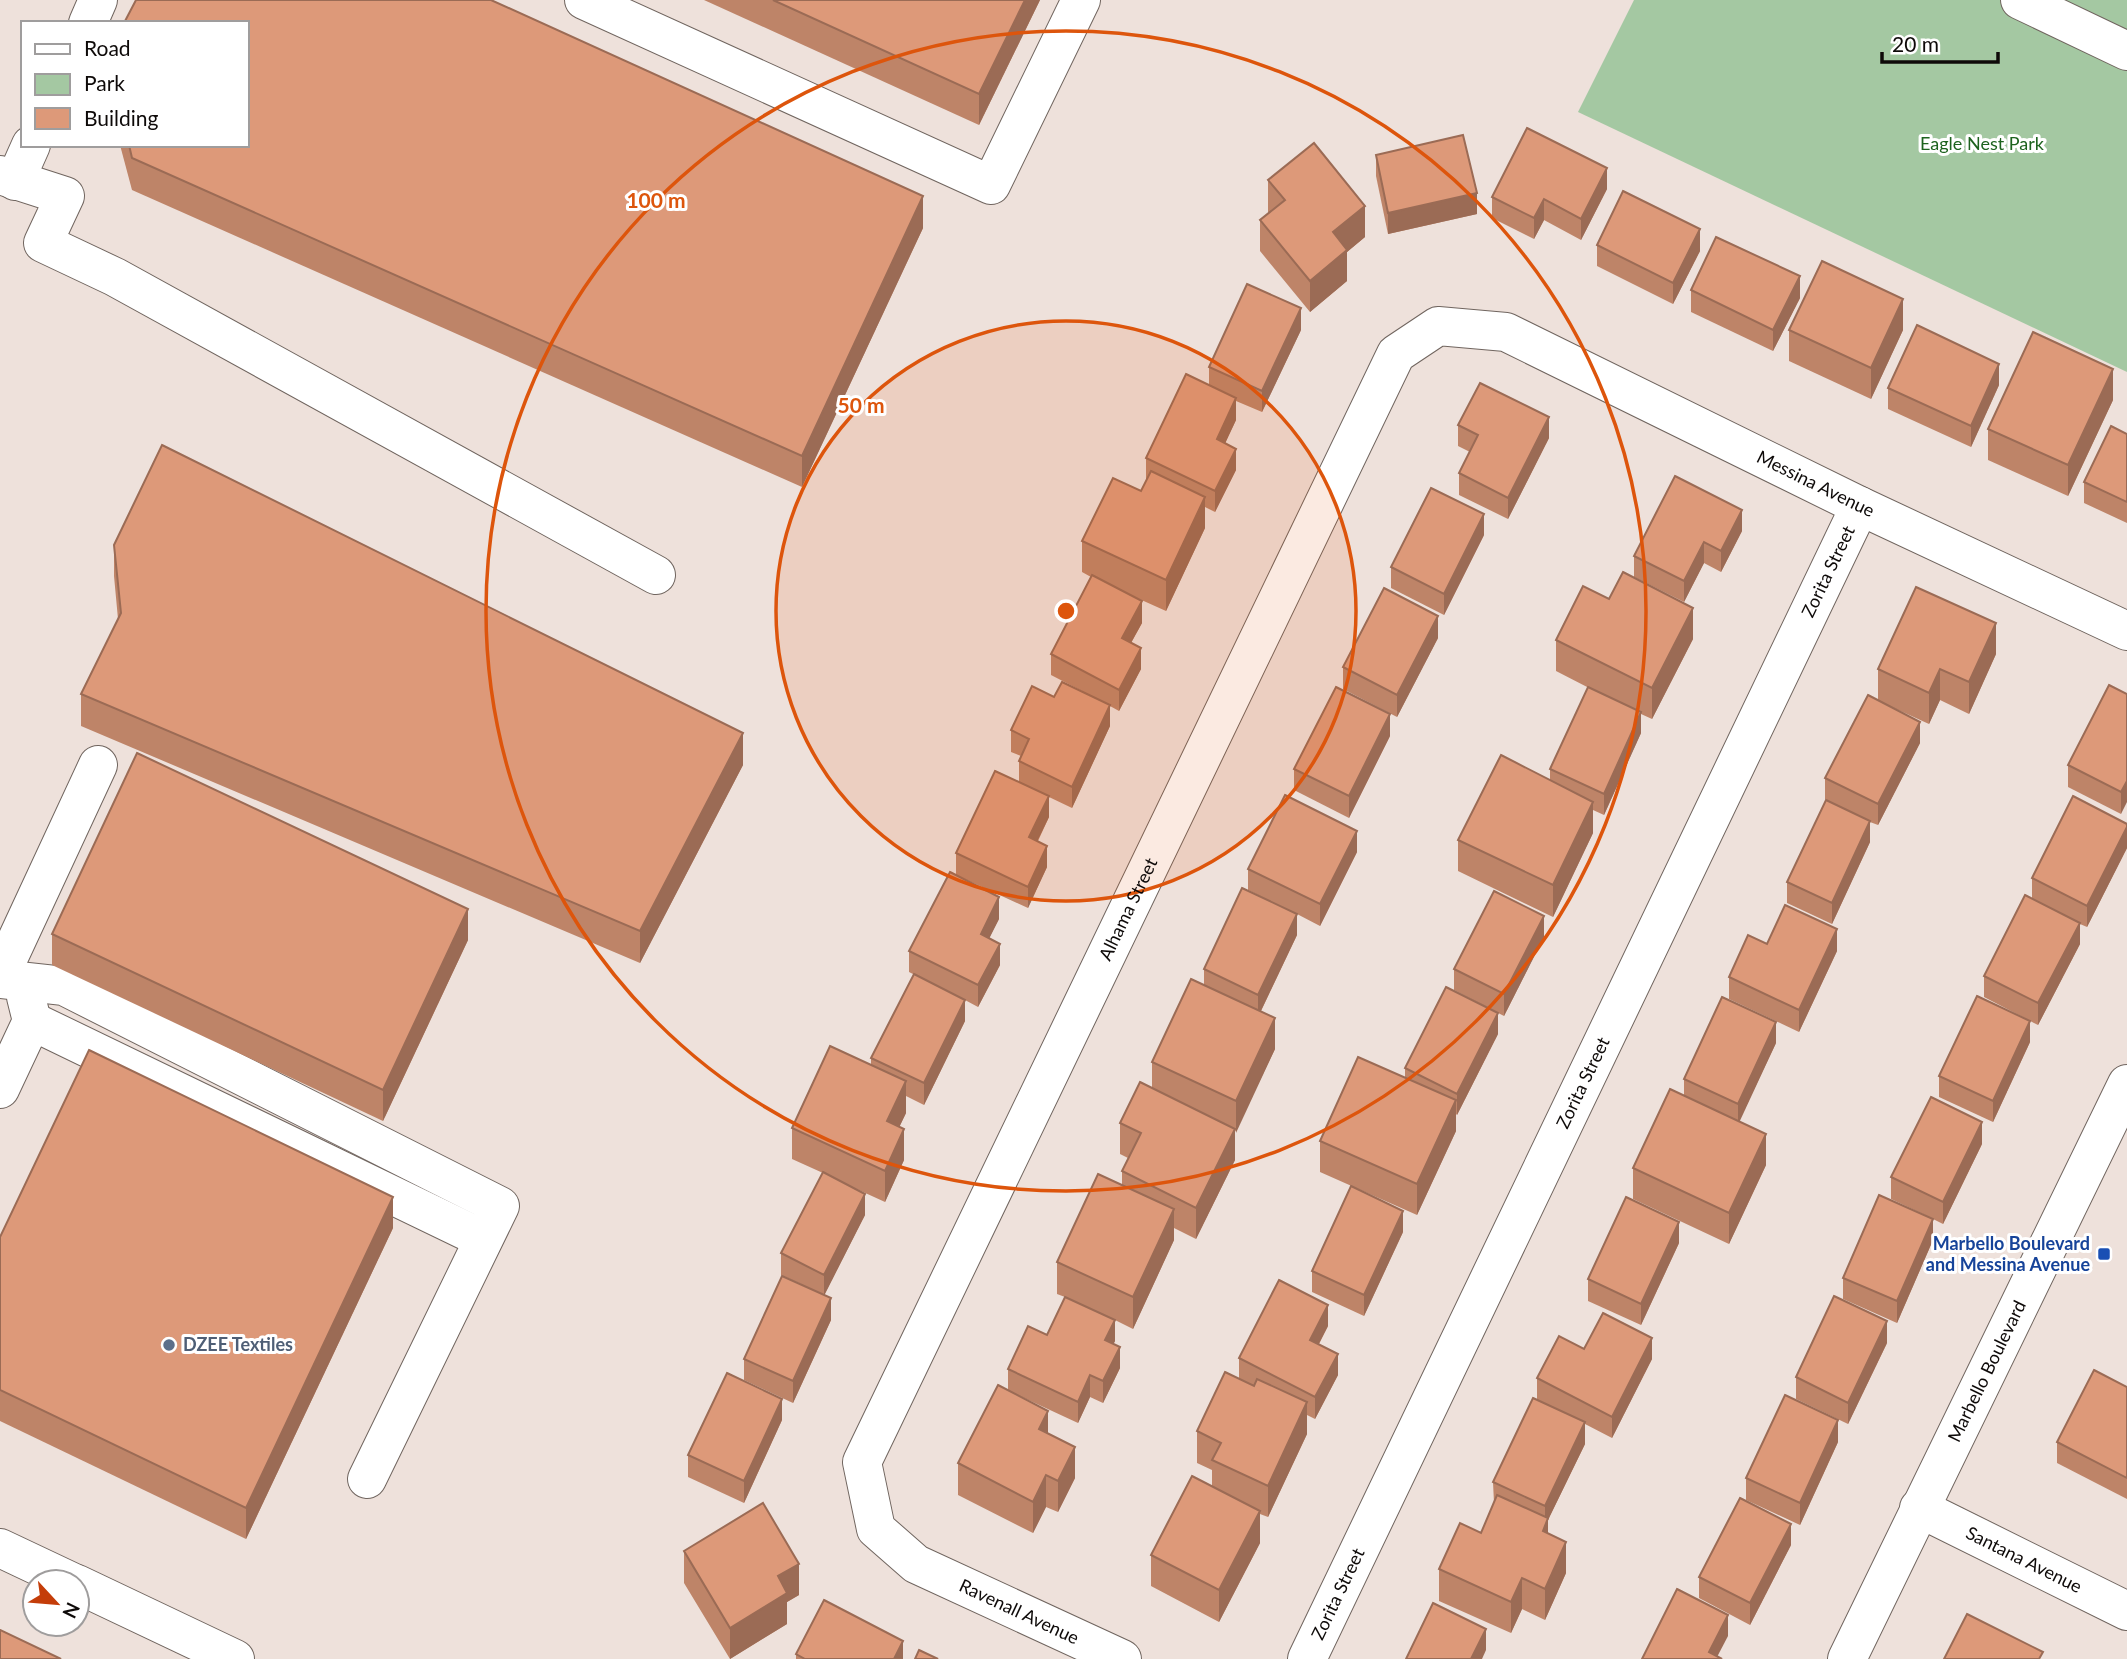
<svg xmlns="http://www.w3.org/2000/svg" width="2127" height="1659" font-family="Lato,sans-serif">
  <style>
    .green { fill: #a4c8a2 }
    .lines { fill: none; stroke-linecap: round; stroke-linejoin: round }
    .minor-casing { stroke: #70655f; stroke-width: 40 }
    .minor { stroke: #fff; stroke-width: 38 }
    .wall { fill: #be8468 }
    .shaded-wall { fill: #9b6b55 }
    .building { fill: #dd9979; stroke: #9b6b55; stroke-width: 2 }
    .ring { fill: none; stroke: #dd550c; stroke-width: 3.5 }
    .transit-dot { fill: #1a4fb4; stroke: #fff; stroke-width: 2.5 }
    .service-dot { fill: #5c6f8a; stroke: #fff; stroke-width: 2.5 }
    .labels { text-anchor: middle; stroke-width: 6; stroke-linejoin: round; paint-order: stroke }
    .park-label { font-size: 18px; fill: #1d631e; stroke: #fff }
    .street-label { font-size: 18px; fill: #0e0a09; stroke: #fff }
    .transit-label { font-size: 18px; font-weight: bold; fill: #164399; stroke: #fff; text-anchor: end }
    .service-label { font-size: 18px; font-weight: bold; fill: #4e5e75; stroke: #fff; text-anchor: start }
    .centre { fill: #dd550c; stroke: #fff; stroke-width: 3.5 }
    .ring-label { font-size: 21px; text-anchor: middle; font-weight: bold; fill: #dd550c; stroke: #fff; stroke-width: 6; stroke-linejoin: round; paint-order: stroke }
  </style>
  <rect width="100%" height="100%" fill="#eee1db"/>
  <!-- green -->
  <path class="green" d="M1634 0H2127V372L1578 112Z"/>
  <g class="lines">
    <defs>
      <g id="minor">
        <path d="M584 0 991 185 1081 0"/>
        <path d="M2020 0 2127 51"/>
        <path d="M88 23 98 0"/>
        <path d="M0 175 65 196 43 243 115 277 656 575"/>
        <path d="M15 181 31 145"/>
        <path d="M0 976 98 765"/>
        <path d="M0 979 64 986 500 1206 367 1479"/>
        <path d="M32 1021 483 1239"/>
        <path d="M0 1089 32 1021 26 997"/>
        <path id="s1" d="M1919 1508 2127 1611"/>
        <path d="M0 1548 72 1582"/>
        <path d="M77 1584 235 1659"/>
        <path id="s2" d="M1122 1659 916 1564 876 1529 862 1462 1396 354 1438 326 1506 332 1860 506 2127 631"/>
        <path id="s3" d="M1307 1659 1860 506"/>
        <path id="s4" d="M1847 1659 2127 1084"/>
      </g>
    </defs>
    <!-- minor casing -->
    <use href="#minor" class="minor-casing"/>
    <!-- minor -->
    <use href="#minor" class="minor"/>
  </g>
  <!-- wall -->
  <g class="wall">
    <path d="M704 0H1040L979 125Z"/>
    <path d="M120 145H247L923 228 802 487 132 190Z"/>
    <path d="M1376 155 1477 214 1388 234 1376 176Z"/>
    <path d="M1268 180 1365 237 1347 252V281L1310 312 1260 251V220L1269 213 1268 212Z"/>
    <path d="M1607 189 1581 240 1544 220 1534 239 1492 218V197Z"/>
    <path d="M1597 245 1700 251 1673 304 1597 266Z"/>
    <path d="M1691 290 1800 298 1773 351 1691 312Z"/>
    <path d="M1301 330 1262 412 1236 401V420L1225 443 1236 470 1215 512 1205 507V528L1166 611 1117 589 1142 623 1131 643 1141 669 1119 711 1110 706V726L1072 808 1049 797V817L1038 841 1047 867 1028 908 956 875V853L1019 782V761L1021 756 1011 752V730L1054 697 1082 691 1051 675V654L1091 577 1082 572V541L1141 491 1147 480 1146 479V458L1209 385V367Z"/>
    <path d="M1789 330H1903L1871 399 1789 361Z"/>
    <path d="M1999 385 1971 447 1888 409V388Z"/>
    <path d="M2113 400 2068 496 1988 460V429Z"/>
    <path d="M1458 425 1549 438 1508 519 1459 495V473L1470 452 1458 446Z"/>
    <path d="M2127 434V523L2084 503V482Z"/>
    <path d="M1742 531 1721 572 1704 563 1684 602 1634 577V556Z"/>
    <path d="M1484 535 1444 615 1391 588V567Z"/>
    <path d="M114 545 743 765 640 963 81 726V694L118 619 114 576Z"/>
    <path d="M1609 599 1693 639 1652 719 1641 714V733L1604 815 1593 810V833L1553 917 1458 871V840L1550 780V769L1591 689 1556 671V640Z"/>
    <path d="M1438 638 1397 717 1343 689V667Z"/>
    <path d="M1996 654 1969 714 1940 700 1929 724 1883 703 1920 743 1878 825 1870 822V842L1832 924 1787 903V882L1855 814 1825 799V778L1878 700V669Z"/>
    <path d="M2127 694 2121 814 2068 787V765Z"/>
    <path d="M1390 736 1349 818 1294 790V769Z"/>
    <path d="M2127 824V848L2087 927 2080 924V944L2038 1025 1984 997V976L2032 898V878Z"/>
    <path d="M1357 852 1320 926 1297 914V935L1261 1011 1275 1049 1235 1132V1160L1196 1239 1174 1228V1240L1133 1329 1115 1320V1341L1113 1344 1120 1368 1103 1403 1090 1397 1078 1423 1009 1391 1048 1433 1075 1478 1058 1512 1046 1507 1033 1533 958 1495V1463L1008 1390V1369L1047 1335 1065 1297 1057 1294V1262L1122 1185V1171L1128 1158 1120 1154V1123L1152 1088V1062L1204 985V969L1288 910 1248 890V869Z"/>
    <path d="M999 919 989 938 1000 965 978 1007 965 1000V1021L924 1105 906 1096V1113L899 1127 904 1160 885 1202 850 1186 865 1215 824 1295 831 1320 793 1403 744 1380V1359L801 1284 781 1275V1253L823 1173 792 1159V1128L871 1065V1058L921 978 909 972V951Z"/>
    <path d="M52 934 468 940 383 1121 52 965Z"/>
    <path d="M1544 937 1504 1016 1454 990V969Z"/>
    <path d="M1767 944 1837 951 1799 1032 1729 999V977Z"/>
    <path d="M1498 1034 1457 1115 1456 1114V1131L1417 1215 1320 1172V1141L1405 1078V1068Z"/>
    <path d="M2030 1042 1993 1122 1939 1097V1076Z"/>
    <path d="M1776 1043 1739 1121 1766 1165 1729 1244 1633 1199V1168L1684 1096V1079Z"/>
    <path d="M1982 1144 1943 1224 1933 1219V1240L1897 1323 1843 1299V1278L1925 1215 1891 1199V1177Z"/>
    <path d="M393 1228 246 1539 0 1421V1237Z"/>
    <path d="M1403 1232 1364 1316 1312 1292V1271Z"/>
    <path d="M1679 1243 1641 1325 1588 1301V1279Z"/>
    <path d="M1328 1326 1319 1344 1338 1375 1315 1419 1307 1415V1434L1268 1517 1260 1514V1543L1219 1622 1151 1586V1555L1212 1487V1470L1197 1463V1431L1239 1378V1358Z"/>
    <path d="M1887 1343 1848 1424 1796 1399V1377Z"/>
    <path d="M1584 1349 1652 1359 1612 1438 1585 1424V1444L1548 1520V1533L1566 1573 1545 1620 1522 1609 1511 1633 1439 1601V1569L1481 1533 1494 1503 1493 1482 1537 1400V1378Z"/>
    <path d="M2127 1387V1499L2057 1463V1442Z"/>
    <path d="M782 1420 744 1503 688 1477V1455Z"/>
    <path d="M1838 1442 1800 1525 1746 1500V1478Z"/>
    <path d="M1791 1545 1750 1625 1699 1598V1577Z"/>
    <path d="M684 1551 799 1595 787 1602V1624L730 1659 684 1583Z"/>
    <path d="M796 1654 903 1659H796Z"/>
  </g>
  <!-- shaded-wall -->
  <g class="shaded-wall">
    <path d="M1025 0H1040L979 125V94Z"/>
    <path d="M1607 168V189L1581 240V219Z"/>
    <path d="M1477 193V214L1388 234V213Z"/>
    <path d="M923 196V228L802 487V456Z"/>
    <path d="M1544 199V220L1534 239V218Z"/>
    <path d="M1365 206V237L1347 252V281L1310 312V281L1333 232Z"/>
    <path d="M1700 229V251L1673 304V283Z"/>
    <path d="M1800 276V298L1773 351V330Z"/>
    <path d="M1903 299V330L1871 399V368Z"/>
    <path d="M1301 308V330L1262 412V391Z"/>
    <path d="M1999 364V385L1971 447V426Z"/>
    <path d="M2113 369V400L2068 496V465Z"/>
    <path d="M1236 398V420L1217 461V439Z"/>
    <path d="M1549 417V438L1508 519V498Z"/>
    <path d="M1236 449V470L1215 512V491Z"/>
    <path d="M1205 497V528L1166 611V580Z"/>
    <path d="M1742 510V531L1721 572V551Z"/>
    <path d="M1484 514V535L1444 615V594Z"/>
    <path d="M1704 542V563L1684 602V581Z"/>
    <path d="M1142 601V623L1122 659V638Z"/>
    <path d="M1693 608V639L1652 719V688Z"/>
    <path d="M1438 616V638L1397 717V695Z"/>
    <path d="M1996 623V654L1969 714V682Z"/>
    <path d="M1141 648V669L1119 711V690Z"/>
    <path d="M1940 669V700L1929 724V693Z"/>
    <path d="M1110 705V726L1072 808V787Z"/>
    <path d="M1641 712V733L1604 815V794Z"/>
    <path d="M1390 714V736L1349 818V796Z"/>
    <path d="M1920 722V743L1878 825V804Z"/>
    <path d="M743 733V765L640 963V931Z"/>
    <path d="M2127 781V802L2121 814V792Z"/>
    <path d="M1049 796V817L1029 858V837Z"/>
    <path d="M1593 802V833L1553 917V885Z"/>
    <path d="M1870 821V842L1832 924V903Z"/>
    <path d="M2127 827V848L2087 927V906Z"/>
    <path d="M1357 831V852L1320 926V904Z"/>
    <path d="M1047 846V867L1028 908V887Z"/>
    <path d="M999 897V919L981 955V934Z"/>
    <path d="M468 909V940L383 1121V1090Z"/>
    <path d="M1297 914V935L1258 1017V995Z"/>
    <path d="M1544 916V937L1504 1016V994Z"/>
    <path d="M2080 923V944L2038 1025V1003Z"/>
    <path d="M1837 929V951L1799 1032V1010Z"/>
    <path d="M1000 944V965L978 1007V985Z"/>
    <path d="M965 1000V1021L924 1105V1083Z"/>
    <path d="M1498 1013V1034L1457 1115V1094Z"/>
    <path d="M1275 1018V1049L1236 1133V1101Z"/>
    <path d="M2030 1021V1042L1993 1122V1101Z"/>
    <path d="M1776 1022V1043L1738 1125V1104Z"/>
    <path d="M906 1081V1113L887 1153V1121Z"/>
    <path d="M1456 1100V1131L1417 1215V1184Z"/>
    <path d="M1982 1122V1144L1943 1224V1202Z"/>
    <path d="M904 1129V1160L885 1202V1171Z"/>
    <path d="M1235 1129V1160L1196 1239V1208Z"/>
    <path d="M1766 1134V1165L1729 1244V1213Z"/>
    <path d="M865 1194V1215L824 1296V1275Z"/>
    <path d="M393 1197V1228L246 1539V1508Z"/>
    <path d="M1174 1209V1240L1133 1329V1297Z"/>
    <path d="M1403 1211V1232L1364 1316V1295Z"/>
    <path d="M1933 1219V1240L1897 1323V1301Z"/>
    <path d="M1679 1222V1243L1641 1325V1304Z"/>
    <path d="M831 1298V1320L793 1403V1381Z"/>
    <path d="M1328 1305V1326L1310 1361V1340Z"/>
    <path d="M1115 1320V1341L1105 1362V1340Z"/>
    <path d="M1887 1321V1343L1848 1424V1403Z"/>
    <path d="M1652 1338V1359L1612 1438V1417Z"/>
    <path d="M1120 1347V1368L1103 1403V1381Z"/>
    <path d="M1338 1354V1375L1315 1419V1397Z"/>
    <path d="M1090 1375V1397L1078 1423V1402Z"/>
    <path d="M782 1399V1420L744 1503V1481Z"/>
    <path d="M1307 1402V1434L1268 1517V1486Z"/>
    <path d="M1048 1411V1442L1039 1429Z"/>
    <path d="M1838 1420V1442L1800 1525V1503Z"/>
    <path d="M1585 1422V1444L1548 1520V1550L1543 1531 1545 1527V1506Z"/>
    <path d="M1075 1447V1478L1058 1512V1481Z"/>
    <path d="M1046 1475V1507L1033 1533V1502Z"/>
    <path d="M1260 1511V1543L1219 1622V1590Z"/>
    <path d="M1791 1524V1545L1750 1625V1603Z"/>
    <path d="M1566 1542V1573L1545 1620V1589Z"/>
    <path d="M799 1564V1595L787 1602V1624L730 1659V1628L778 1576Z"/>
    <path d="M1522 1578V1609L1511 1633V1602Z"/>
    <path d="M1728 1615V1636L1716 1659 1709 1652Z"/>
    <path d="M1486 1629V1650L1482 1659H1471Z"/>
    <path d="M903 1641V1659H894Z"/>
  </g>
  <!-- building -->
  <g class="building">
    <path d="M136 0H491L923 196 802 456 132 158 129 145H247V23H124Z"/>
    <path d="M773 0H1025L979 94Z"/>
    <path d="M1527 128 1607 168 1581 219 1544 199 1534 218 1492 197Z"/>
    <path d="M1463 135 1477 193 1388 213 1376 155Z"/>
    <path d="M1314 143 1365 206 1333 232 1347 250 1310 281 1260 220 1285 200 1268 180Z"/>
    <path d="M1623 191 1700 229 1673 283 1597 245Z"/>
    <path d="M1716 237 1800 276 1773 330 1691 290Z"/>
    <path d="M1822 261 1903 299 1871 368 1789 330Z"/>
    <path d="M1247 284 1301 308 1262 391 1209 367Z"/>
    <path d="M1917 325 1999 364 1971 426 1888 388Z"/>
    <path d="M2033 332 2113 369 2068 465 1988 429Z"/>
    <path d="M1186 374 1236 398 1217 439 1236 449 1215 491 1146 458Z"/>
    <path d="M1480 383 1549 417 1508 498 1459 473 1478 435 1458 425Z"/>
    <path d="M2111 426 2127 434V502L2084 482Z"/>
    <path d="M162 445 743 733 640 931 81 694 121 613 114 545Z"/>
    <path d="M1151 471 1205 497 1166 580 1082 541 1113 478 1141 491Z"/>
    <path d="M1675 476 1742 510 1721 551 1704 542 1684 581 1634 556Z"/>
    <path d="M1431 488 1484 514 1444 594 1391 567Z"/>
    <path d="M1623 572 1693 608 1652 688 1556 640 1583 586 1609 599Z"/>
    <path d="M1092 575 1142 601 1122 638 1141 648 1119 690 1051 654Z"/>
    <path d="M1916 587 1996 623 1969 682 1940 669 1929 693 1878 669Z"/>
    <path d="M1384 588 1438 616 1397 695 1343 667Z"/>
    <path d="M1062 682 1110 705 1072 787 1019 761 1029 739 1011 730 1032 686 1054 697Z"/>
    <path d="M2109 685 2127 694V781L2121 792 2068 765Z"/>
    <path d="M1336 687 1390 714 1349 796 1294 769Z"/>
    <path d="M1588 687 1641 712 1604 794 1550 769Z"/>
    <path d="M1868 695 1920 722 1878 804 1825 778Z"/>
    <path d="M137 753 468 909 383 1090 52 934Z"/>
    <path d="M1501 755 1593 802 1553 885 1458 840Z"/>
    <path d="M995 771 1049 796 1029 837 1047 846 1028 887 956 853Z"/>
    <path d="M1285 795 1357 831 1320 904 1248 869Z"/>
    <path d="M2073 796 2127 824V827L2087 906 2032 878Z"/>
    <path d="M1826 800 1870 821 1832 903 1787 882Z"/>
    <path d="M950 872 999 897 981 934 1000 944 978 985 909 951Z"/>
    <path d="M1242 888 1297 914 1258 995 1204 969Z"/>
    <path d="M1494 891 1544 916 1504 994 1454 969Z"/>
    <path d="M2025 895 2080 923 2038 1003 1984 976Z"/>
    <path d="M1785 905 1837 929 1799 1010 1729 977 1748 935 1767 944Z"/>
    <path d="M914 974 965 1000 924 1083 871 1058Z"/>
    <path d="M1191 979 1275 1018 1236 1101 1152 1062Z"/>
    <path d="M1446 987 1498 1013 1457 1094 1405 1068Z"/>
    <path d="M1977 996 2030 1021 1993 1101 1939 1076Z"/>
    <path d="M1722 997 1776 1022 1738 1104 1684 1079Z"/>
    <path d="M830 1046 906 1081 887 1121 904 1129 885 1171 792 1128Z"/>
    <path d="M89 1050 393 1197 246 1508 0 1390V1237Z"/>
    <path d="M1358 1057 1456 1100 1417 1184 1320 1141Z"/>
    <path d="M1140 1082 1235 1129 1196 1208 1122 1171 1141 1133 1120 1123Z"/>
    <path d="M1670 1089 1766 1134 1729 1213 1633 1168Z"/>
    <path d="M1931 1097 1982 1122 1943 1202 1891 1177Z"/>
    <path d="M823 1172 865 1194 824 1275 781 1253Z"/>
    <path d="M1098 1174 1174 1209 1133 1297 1057 1262Z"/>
    <path d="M1351 1186 1403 1211 1364 1295 1312 1271Z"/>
    <path d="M1879 1195 1933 1219 1897 1301 1843 1278Z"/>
    <path d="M1626 1197 1679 1222 1641 1304 1588 1279Z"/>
    <path d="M782 1276 831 1298 793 1381 744 1359Z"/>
    <path d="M1279 1280 1328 1305 1310 1340 1338 1354 1315 1397 1239 1358Z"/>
    <path d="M1834 1296 1887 1321 1848 1403 1796 1377Z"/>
    <path d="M1065 1297 1115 1320 1105 1340 1120 1347 1103 1381 1090 1375 1078 1402 1008 1369 1028 1326 1047 1335Z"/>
    <path d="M1603 1313 1652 1338 1612 1417 1537 1378 1559 1336 1584 1349Z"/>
    <path d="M2094 1370 2127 1387V1478L2057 1442Z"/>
    <path d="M1225 1372 1254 1386 1257 1379 1307 1402 1268 1486 1212 1460 1221 1443 1197 1431Z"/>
    <path d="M727 1373 782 1399 744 1481 688 1455Z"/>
    <path d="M998 1385 1048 1411 1039 1429 1075 1447 1058 1481 1046 1475 1033 1502 958 1463Z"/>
    <path d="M1785 1395 1838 1420 1800 1503 1746 1478Z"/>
    <path d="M1533 1398 1585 1422 1545 1506 1493 1482Z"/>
    <path d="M1192 1476 1260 1511 1219 1590 1151 1555Z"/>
    <path d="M1497 1495 1548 1518 1543 1531 1566 1542 1545 1589 1522 1578 1511 1602 1439 1569 1460 1523 1481 1533Z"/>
    <path d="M1740 1498 1791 1524 1750 1603 1699 1577Z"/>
    <path d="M763 1503 799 1564 778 1576 787 1593 730 1628 684 1551Z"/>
    <path d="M1677 1589 1728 1615 1709 1652 1722 1659H1642Z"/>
    <path d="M824 1600 903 1641 894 1659H805L796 1654Z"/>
    <path d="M1433 1603 1486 1629 1471 1659H1406Z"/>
    <path d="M1967 1614 2043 1652 2039 1659H1944Z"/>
    <path d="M0 1630 61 1659H0Z"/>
    <path d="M919 1650 938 1659H915Z"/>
  </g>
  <!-- distance rings -->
  <circle cx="1066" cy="611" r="290" fill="#dd550c" fill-opacity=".12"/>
  <g class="ring">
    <circle cx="1066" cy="611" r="290"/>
    <circle cx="1066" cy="611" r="580"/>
  </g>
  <!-- markers -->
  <rect class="transit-dot" x="2097" y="1247" width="14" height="14" rx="3.5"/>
  <circle class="service-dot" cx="169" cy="1345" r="7"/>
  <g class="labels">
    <!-- park labels -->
    <g class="park-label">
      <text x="1982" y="150">Eagle Nest Park</text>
    </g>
    <!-- street labels -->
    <g class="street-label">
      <text dy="6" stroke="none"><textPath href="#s2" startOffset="2042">Messina Avenue</textPath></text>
      <text dy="6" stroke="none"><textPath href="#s3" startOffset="1206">Zorita Street</textPath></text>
      <text dy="6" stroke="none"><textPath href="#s2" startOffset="962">Alhama Street</textPath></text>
      <text dy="6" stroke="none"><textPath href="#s3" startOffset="639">Zorita Street</textPath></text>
      <text dy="6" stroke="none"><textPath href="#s4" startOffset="320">Marbello Boulevard</textPath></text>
      <text dy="6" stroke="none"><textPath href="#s1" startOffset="117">Santana Avenue</textPath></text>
      <text dy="6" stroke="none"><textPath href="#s3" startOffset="72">Zorita Street</textPath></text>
      <text transform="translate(1019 1612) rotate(25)" y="6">Ravenall Avenue</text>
    </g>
    <!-- transit labels -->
    <g class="transit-label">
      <text x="2090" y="1250">Marbello Boulevard<tspan x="2090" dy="21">and Messina Avenue</tspan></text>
    </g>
    <!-- service labels -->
    <g class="service-label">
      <text x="183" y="1351">DZEE Textiles</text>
    </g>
  </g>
  <circle cx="1066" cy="611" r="10" class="centre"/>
  <g class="ring-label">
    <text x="656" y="208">100 m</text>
    <text x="861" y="413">50 m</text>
  </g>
  <!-- legend -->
  <rect x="21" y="21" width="228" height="126" fill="#ffffff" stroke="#9f9d9d" stroke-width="2"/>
  <rect x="35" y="44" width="35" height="10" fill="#ffffff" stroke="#9f9d9d" stroke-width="2"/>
  <text x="84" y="56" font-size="21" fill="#0e0a09">Road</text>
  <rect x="35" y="74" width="35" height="21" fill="#a4c8a2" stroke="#9f9d9d" stroke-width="2"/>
  <text x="84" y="91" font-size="21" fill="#0e0a09">Park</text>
  <rect x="35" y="108" width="35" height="21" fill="#dd9979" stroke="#9f9d9d" stroke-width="2"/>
  <text x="84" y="126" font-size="21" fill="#0e0a09">Building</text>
  <!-- north arrow -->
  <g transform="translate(56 1603) rotate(116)"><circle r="33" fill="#ffffff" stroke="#9f9d9d" stroke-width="2"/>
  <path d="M0-5L12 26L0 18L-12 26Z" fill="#c43d09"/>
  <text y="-10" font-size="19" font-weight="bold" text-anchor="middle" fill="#0e0a09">N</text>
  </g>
  <!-- scale -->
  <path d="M1882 52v10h116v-10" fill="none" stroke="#0e0a09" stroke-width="3.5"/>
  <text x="1892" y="52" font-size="21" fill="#0e0a09" stroke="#ffffff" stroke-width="5" paint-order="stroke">20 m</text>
</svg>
